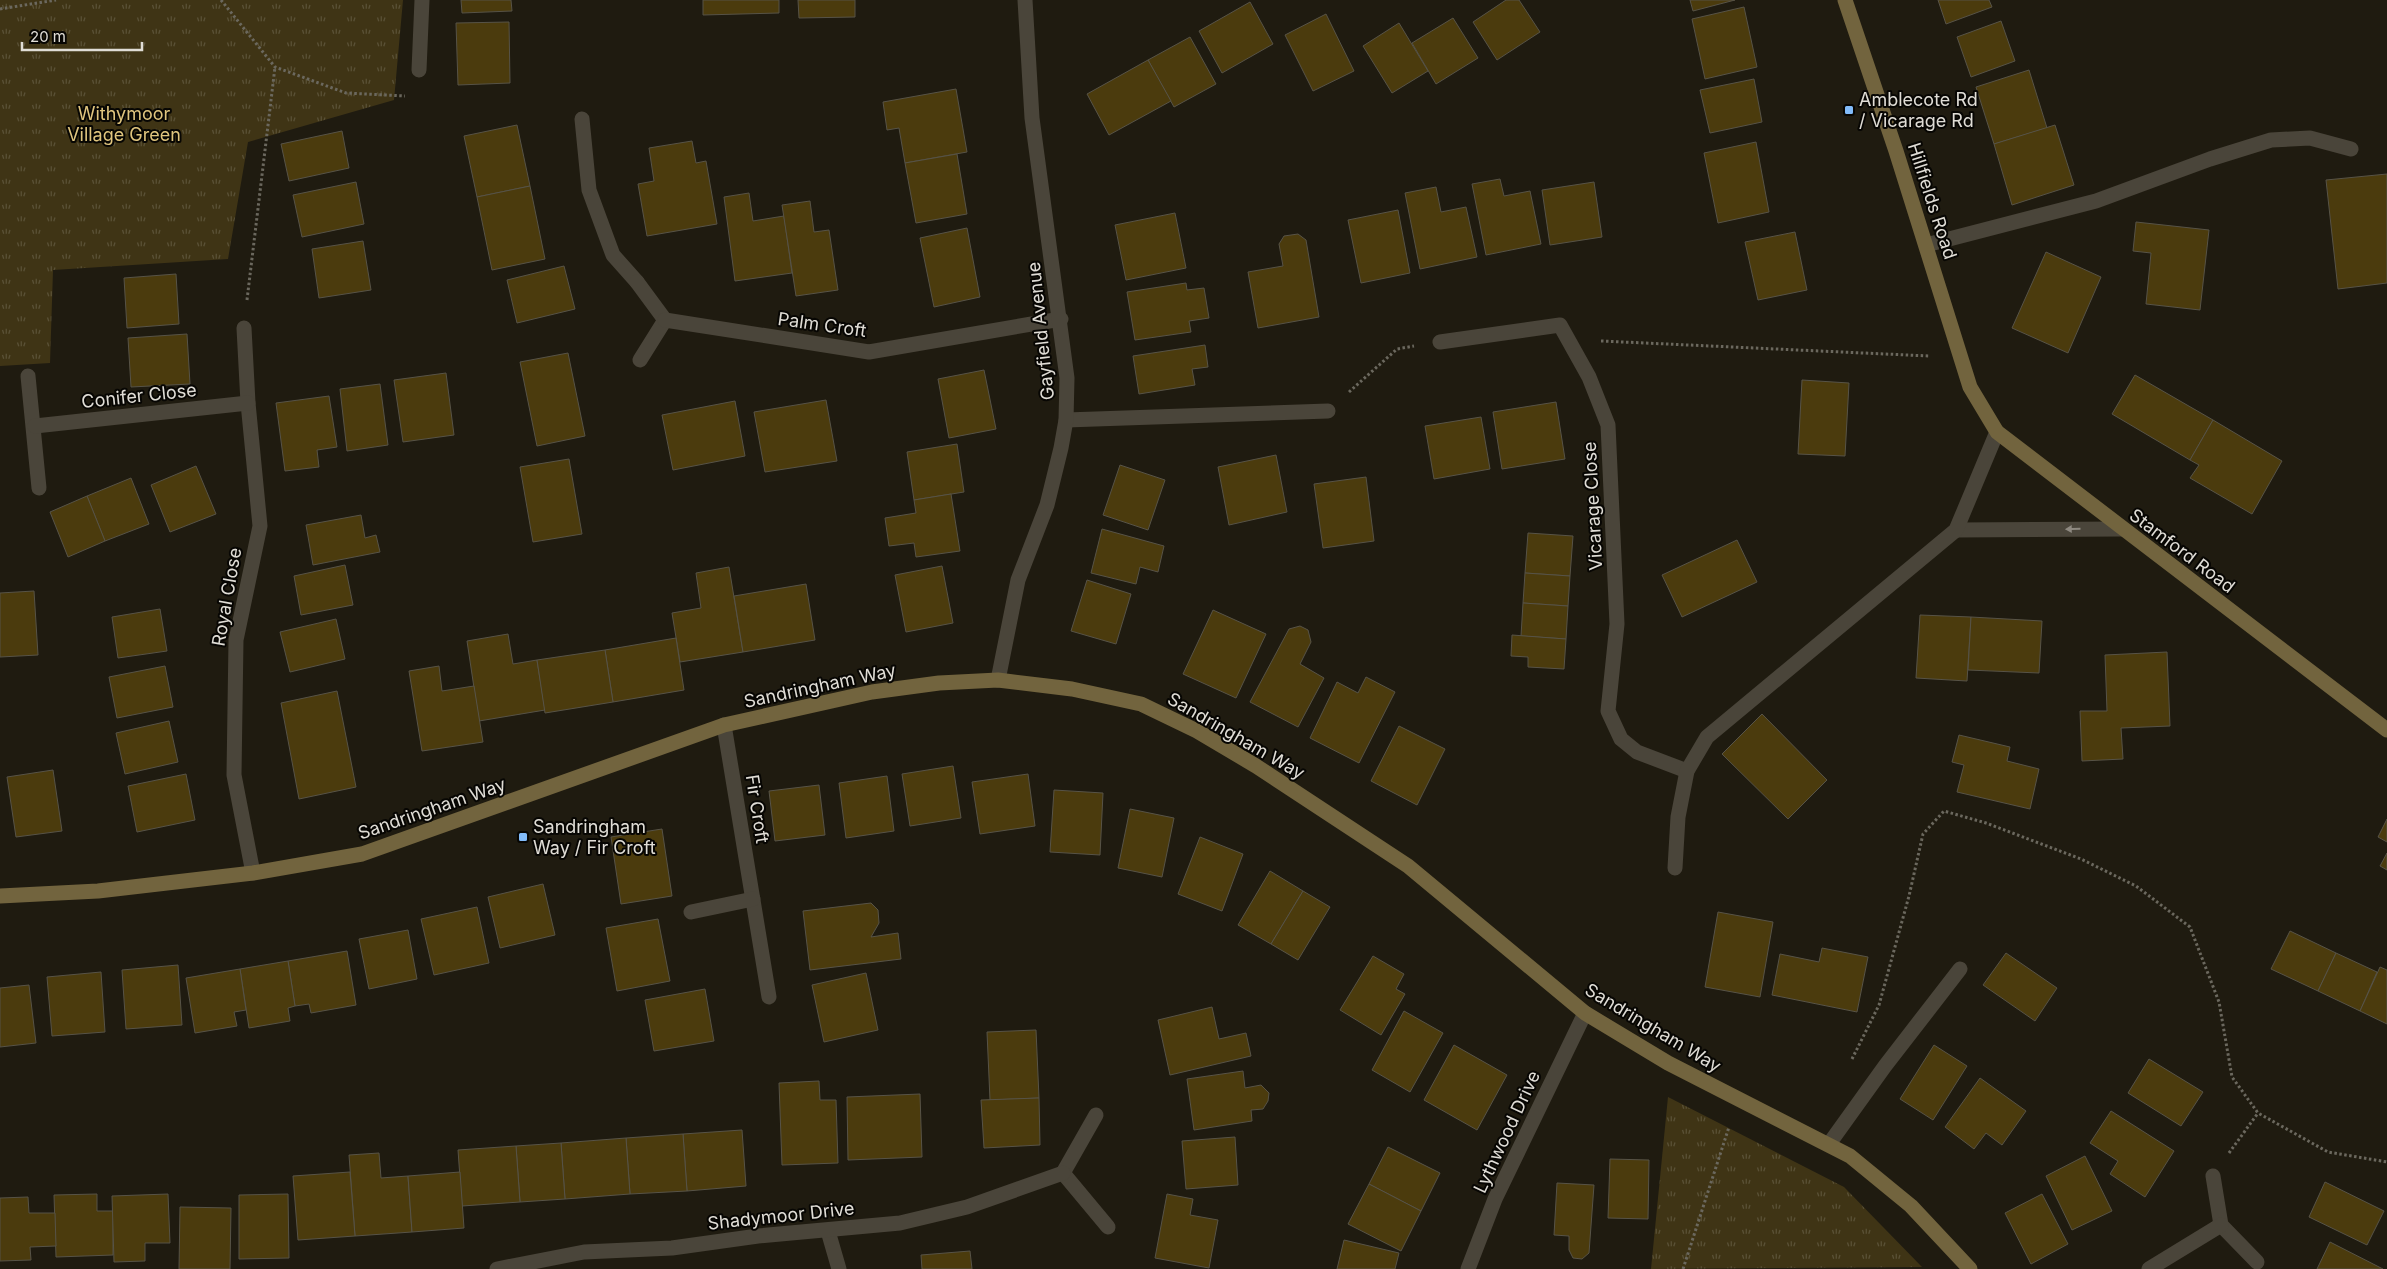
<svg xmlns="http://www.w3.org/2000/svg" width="2387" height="1269" font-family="Inter,sans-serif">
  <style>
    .grass { fill: url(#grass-tufts) }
    .building { fill: #4b3b0d; stroke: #575347 }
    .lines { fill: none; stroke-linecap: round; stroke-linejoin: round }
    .path { stroke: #6b685e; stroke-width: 3; stroke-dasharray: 2.5 2.5; stroke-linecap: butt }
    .lane { stroke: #4a453a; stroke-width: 15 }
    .street { stroke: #4a453a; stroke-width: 15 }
    .secondary { stroke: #72643e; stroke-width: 15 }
    .oneway { fill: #8e8980 }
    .poi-dot { fill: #82bcfa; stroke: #070603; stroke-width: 2 }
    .labels { text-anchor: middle; stroke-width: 4; stroke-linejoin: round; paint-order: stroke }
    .poi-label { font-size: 18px; fill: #e0ddd6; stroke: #070603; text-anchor: start }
    .park-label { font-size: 18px; fill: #e0c57e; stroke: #070603 }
    .street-label { font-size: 18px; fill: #e0ddd6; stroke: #070603 }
  </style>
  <defs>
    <pattern id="grass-tufts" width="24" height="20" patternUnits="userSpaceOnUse" patternTransform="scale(1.25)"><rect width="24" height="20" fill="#3f3415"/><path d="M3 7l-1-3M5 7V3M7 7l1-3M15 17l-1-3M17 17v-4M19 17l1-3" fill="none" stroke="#5a5136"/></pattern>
  </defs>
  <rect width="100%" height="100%" fill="#1f1b10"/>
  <!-- grass -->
  <g class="grass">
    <path d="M0 0H403L394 100 248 142 228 259 53 270 50 363 0 366Z"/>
    <path d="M1668 1097 1844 1187 1922 1267 1651 1269Z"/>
  </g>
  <!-- building -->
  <g class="building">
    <path d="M461 0H511L512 11 462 13Z"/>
    <path d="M703 0H779V13L703 15Z"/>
    <path d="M798 0H855V17L799 18Z"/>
    <path d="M1506 0H1519L1540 32 1497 60 1473 22Z"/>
    <path d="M1690 0H1735L1693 11Z"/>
    <path d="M1938 0H1989L1992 7 1946 24Z"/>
    <path d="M1250 2 1273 44 1222 73 1199 31Z"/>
    <path d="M1744 7 1757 67 1705 79 1692 19Z"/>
    <path d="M1326 14 1354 71 1313 91 1285 35Z"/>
    <path d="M1453 18 1478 58 1436 84 1412 43Z"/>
    <path d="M2001 21 2015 61 1971 77 1957 37Z"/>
    <path d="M509 22 510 83 458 85 456 23Z"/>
    <path d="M1399 23 1428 71 1392 93 1363 46Z"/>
    <path d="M1190 37 1216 84 1174 107 1148 60Z"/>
    <path d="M1148 60 1171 101 1109 135 1087 94Z"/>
    <path d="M2029 70 2047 128 1994 144 1976 87Z"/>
    <path d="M1754 79 1762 122 1710 133 1700 90Z"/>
    <path d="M956 89 967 152 905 163 899 128 887 130 883 102Z"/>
    <path d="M517 125 530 186 477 197 464 136Z"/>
    <path d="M2055 125 2074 185 2012 205 1994 144Z"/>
    <path d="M342 131 349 168 289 181 281 144Z"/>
    <path d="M692 141 696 163 706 161 717 224 647 236 638 184 654 181 649 148Z"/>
    <path d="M1756 142 1769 212 1718 223 1704 153Z"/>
    <path d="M957 154 967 214 916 223 905 163Z"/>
    <path d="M2387 174V283L2338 289 2326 180Z"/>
    <path d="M1500 179 1504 196 1530 191 1541 244 1486 255 1472 184Z"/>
    <path d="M356 182 364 224 302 237 293 195Z"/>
    <path d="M1594 182 1602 237 1550 245 1542 190Z"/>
    <path d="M530 186 545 259 492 270 477 197Z"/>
    <path d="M1436 187 1441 212 1466 207 1477 257 1420 269 1405 193Z"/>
    <path d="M749 193 753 221 784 216 792 273 735 281 724 197Z"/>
    <path d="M810 201 814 232 829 230 838 290 796 296 782 205Z"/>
    <path d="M1398 210 1410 273 1361 283 1348 220Z"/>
    <path d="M1175 213 1186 268 1126 280 1115 225Z"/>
    <path d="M2136 222 2209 230 2200 310 2146 304 2151 253 2133 251Z"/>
    <path d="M967 228 980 297 934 307 920 238Z"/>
    <path d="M1795 232 1807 290 1758 300 1745 242Z"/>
    <path d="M1298 234 1306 240 1319 317 1258 328 1248 272 1283 266 1279 244 1284 236Z"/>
    <path d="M363 241 371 290 319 298 312 249Z"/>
    <path d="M2046 252 2101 277 2068 353 2012 328Z"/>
    <path d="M564 266 575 309 517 323 507 280Z"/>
    <path d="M176 274 179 324 127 328 124 278Z"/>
    <path d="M1186 283 1187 290 1204 288 1209 318 1189 321 1191 332 1135 340 1127 292Z"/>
    <path d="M187 334 190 384 131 387 128 338Z"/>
    <path d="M1205 345 1208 367 1192 369 1195 385 1139 394 1133 356Z"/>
    <path d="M568 353 585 436 537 446 520 362Z"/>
    <path d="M984 370 996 429 949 438 938 379Z"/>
    <path d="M446 373 454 435 403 442 394 380Z"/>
    <path d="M2135 375 2213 420 2190 460 2112 414Z"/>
    <path d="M1802 380 1849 383 1845 456 1798 454Z"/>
    <path d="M380 384 388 445 347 451 340 389Z"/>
    <path d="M329 396 337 447 317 450 319 467 285 471 276 403Z"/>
    <path d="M826 400 837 461 765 472 754 412Z"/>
    <path d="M735 401 745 456 673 470 662 415Z"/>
    <path d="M1556 402 1565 459 1502 469 1493 412Z"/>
    <path d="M1481 417 1490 469 1434 479 1425 426Z"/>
    <path d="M2213 420 2282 461 2252 514 2190 478 2199 465 2190 460Z"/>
    <path d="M957 444 964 492 914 500 907 452Z"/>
    <path d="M1276 455 1287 512 1229 525 1218 467Z"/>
    <path d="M569 459 582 534 533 542 520 467Z"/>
    <path d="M1120 465 1165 480 1148 530 1103 515Z"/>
    <path d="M196 466 216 514 170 532 151 485Z"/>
    <path d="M1366 477 1374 541 1323 548 1314 484Z"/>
    <path d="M131 478 149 524 105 541 87 496Z"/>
    <path d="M951 494 960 551 916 557 914 543 889 546 885 518 916 513 914 500Z"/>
    <path d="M87 496 105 541 68 557 50 512Z"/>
    <path d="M361 515 365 538 376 535 380 552 313 565 306 525Z"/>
    <path d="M1102 529 1164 546 1158 572 1140 567 1136 584 1091 573Z"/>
    <path d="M1528 533 1573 536 1570 576 1525 573Z"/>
    <path d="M1737 540 1757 582 1682 617 1662 575Z"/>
    <path d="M345 565 353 605 301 615 294 576Z"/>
    <path d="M942 566 953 623 906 632 895 575Z"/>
    <path d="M729 567 743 652 680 662 672 613 701 608 696 573Z"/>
    <path d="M1525 573 1570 576 1568 606 1523 603Z"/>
    <path d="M1087 580 1131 594 1116 644 1071 631Z"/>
    <path d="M806 584 815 640 743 652 734 596Z"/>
    <path d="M34 591 38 655 0 657V593Z"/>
    <path d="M1523 603 1568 606 1566 639 1521 636Z"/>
    <path d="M160 609 167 651 118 658 112 617Z"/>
    <path d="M1213 610 1266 634 1236 698 1183 674Z"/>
    <path d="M1920 615 1971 617 1967 681 1916 678Z"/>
    <path d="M1971 617 2042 621 2039 673 1968 670Z"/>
    <path d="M336 619 345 659 290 672 280 632Z"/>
    <path d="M1300 626 1308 630 1311 642 1300 664 1324 678 1298 727 1250 702 1289 629Z"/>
    <path d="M508 634 513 664 537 660 545 710 479 721 467 641Z"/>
    <path d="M1512 635 1566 639 1564 669 1528 667V657L1511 656Z"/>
    <path d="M676 638 684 690 613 702 605 650Z"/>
    <path d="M605 650 613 702 545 713 537 660Z"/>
    <path d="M2167 652 2170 726 2121 728 2123 759 2082 761 2080 711H2107L2105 655Z"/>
    <path d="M165 666 173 707 117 718 109 677Z"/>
    <path d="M439 666 442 691 474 686 483 742 422 751 409 671Z"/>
    <path d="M1366 677 1395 692 1359 763 1310 738 1337 682 1358 693Z"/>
    <path d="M337 691 356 787 299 799 281 703Z"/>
    <path d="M1762 714 1827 780 1788 819 1722 754Z"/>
    <path d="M169 721 178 762 125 774 116 733Z"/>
    <path d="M1399 726 1445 749 1417 805 1371 781Z"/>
    <path d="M1959 735 2010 747 2007 761 2039 769 2030 809 1957 792 1964 765 1952 762Z"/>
    <path d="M953 766 961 818 910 826 902 774Z"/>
    <path d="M53 770 62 831 16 837 7 777Z"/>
    <path d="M186 774 195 820 137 832 128 786Z"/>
    <path d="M1028 774 1035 826 980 834 972 782Z"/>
    <path d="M887 776 894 831 846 838 839 783Z"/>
    <path d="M819 785 825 835 775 841 769 791Z"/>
    <path d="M1054 790 1103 793 1100 855 1050 852Z"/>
    <path d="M1130 809 1174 818 1162 877 1118 868Z"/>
    <path d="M2387 819V842L2378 837Z"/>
    <path d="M662 829 672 896 621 904 611 837Z"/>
    <path d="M1200 837 1243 854 1222 911 1178 894Z"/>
    <path d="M2387 853V870L2380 866Z"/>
    <path d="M1270 871 1303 891 1271 944 1238 925Z"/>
    <path d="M543 884 555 935 500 948 488 897Z"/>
    <path d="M1303 891 1330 907 1298 960 1271 944Z"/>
    <path d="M871 903 878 910 879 923 871 937 898 933 901 959 810 970 803 911Z"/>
    <path d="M477 907 489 963 434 975 421 919Z"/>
    <path d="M1718 912 1773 922 1760 997 1705 987Z"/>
    <path d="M658 919 670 981 617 991 606 928Z"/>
    <path d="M408 930 417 979 369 989 359 939Z"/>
    <path d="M2290 931 2336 953 2318 991 2271 969Z"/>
    <path d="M1822 948 1868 957 1857 1012 1772 995 1780 954 1819 962Z"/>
    <path d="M347 951 356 1005 311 1013 309 1004 295 1006 288 961Z"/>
    <path d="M2006 953 2057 988 2035 1021 1983 985Z"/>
    <path d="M2336 953 2377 972 2360 1011 2318 991Z"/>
    <path d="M1373 956 1404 974 1396 989 1405 994 1381 1035 1340 1010Z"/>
    <path d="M288 961 295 1006 288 1008 290 1021 249 1028 240 969Z"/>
    <path d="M178 965 182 1025 126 1029 122 970Z"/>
    <path d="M2380 967 2387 970V1024L2360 1011Z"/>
    <path d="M240 969 246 1010 234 1012 237 1026 195 1033 186 978Z"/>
    <path d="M101 972 105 1032 52 1036 47 977Z"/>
    <path d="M866 973 878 1030 824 1042 812 985Z"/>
    <path d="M29 985 36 1043 0 1047V988Z"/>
    <path d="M705 989 714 1041 654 1051 645 1000Z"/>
    <path d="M1212 1007 1219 1039 1246 1033 1251 1056 1170 1075 1158 1020Z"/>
    <path d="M1404 1011 1443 1033 1410 1092 1372 1070Z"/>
    <path d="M1036 1030 1039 1098 990 1100 987 1032Z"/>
    <path d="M1454 1045 1507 1075 1477 1130 1424 1100Z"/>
    <path d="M1934 1045 1967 1066 1933 1120 1900 1099Z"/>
    <path d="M2149 1059 2203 1092 2181 1126 2128 1093Z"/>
    <path d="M1243 1071 1245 1088 1261 1085 1269 1093 1268 1101 1263 1109 1251 1110 1252 1121 1194 1130 1187 1079Z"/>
    <path d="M1980 1078 2026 1111 2002 1145 1986 1133 1974 1149 1945 1127Z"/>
    <path d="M819 1081 820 1100H836L838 1163 782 1165 779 1083Z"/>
    <path d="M920 1094 922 1157 848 1160 847 1097Z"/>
    <path d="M1039 1098 1040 1145 984 1148 981 1100Z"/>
    <path d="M2111 1111 2174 1151 2145 1197 2110 1174 2118 1161 2090 1143Z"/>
    <path d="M742 1130 746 1186 687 1191 683 1134Z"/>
    <path d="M683 1134 687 1191 630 1194 626 1138Z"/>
    <path d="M1235 1137 1238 1185 1186 1189 1182 1141Z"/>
    <path d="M626 1138 630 1194 565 1199 561 1143Z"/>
    <path d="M561 1143 565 1199 520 1202 516 1146Z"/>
    <path d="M516 1146 520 1202 462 1206 458 1150Z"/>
    <path d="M1388 1147 1440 1173 1421 1211 1369 1184Z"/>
    <path d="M379 1153 381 1178 408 1176 412 1232 355 1236 349 1155Z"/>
    <path d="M2085 1156 2112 1211 2072 1230 2046 1176Z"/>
    <path d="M1610 1159 1649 1160 1648 1219 1608 1218Z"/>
    <path d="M350 1172 355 1236 298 1240 293 1176Z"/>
    <path d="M460 1172 464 1228 412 1232 408 1176Z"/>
    <path d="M2325 1182 2384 1211 2367 1245 2309 1217Z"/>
    <path d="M1557 1183 1594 1185 1589 1253 1582 1259 1573 1258 1569 1250V1236L1554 1235Z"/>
    <path d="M1369 1184 1421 1211 1401 1251 1348 1224Z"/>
    <path d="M97 1194V1211H113V1255L56 1257 54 1195Z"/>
    <path d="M168 1194 170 1243H145V1261L114 1262 112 1196Z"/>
    <path d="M288 1194 289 1258 239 1259V1195Z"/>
    <path d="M1167 1194 1193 1199 1190 1215 1218 1220 1209 1268 1155 1258Z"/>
    <path d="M2042 1194 2068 1244 2031 1264 2005 1213Z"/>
    <path d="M28 1197 29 1213H55L56 1246 30 1247 31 1260 0 1261V1198Z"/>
    <path d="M180 1207 231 1208 230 1269H179Z"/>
    <path d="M1344 1240 1399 1253 1395 1269H1337Z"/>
    <path d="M2330 1242 2383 1269H2317Z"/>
    <path d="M970 1251 972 1269H922L921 1255Z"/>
  </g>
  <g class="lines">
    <!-- path -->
    <g class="path">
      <path d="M221 0 275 67 346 93 405 96"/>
      <path d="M0 9 56 0"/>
      <path d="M247 300 275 67"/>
      <path d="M1601 341 1929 356"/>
      <path d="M1349 392 1397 349 1414 346"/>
      <path d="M1852 1059 1879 1005 1909 896 1923 834 1944 811 1986 823 2081 859 2136 886 2190 927 2219 1002 2232 1077 2258 1113 2328 1152 2387 1162"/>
      <path d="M2229 1153 2258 1113"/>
      <path d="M1683 1269 1729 1127"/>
    </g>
    <!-- lane -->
    <g class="lane">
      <path d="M419 70 422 0"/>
      <path d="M582 119 589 190 613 255 637 282"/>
      <path d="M1926 245 2096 201 2210 159 2271 140 2310 138 2351 149"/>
      <path d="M1829 1144 1885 1066 1960 969"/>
    </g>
    <!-- street -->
    <g class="street">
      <path d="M637 282 665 320 640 360"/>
      <path d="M665 320 869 352 1061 319"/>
      <path d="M244 328 248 403 260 526 236 640 234 775 253 873"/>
      <path d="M1440 342 1560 325 1589 377 1608 425 1617 624 1608 711 1621 739 1637 752 1687 771"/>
      <path d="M28 376 39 488"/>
      <path d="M1066 420 1328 411"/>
      <path d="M35 426 248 403"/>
      <path d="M1956 530 2121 529"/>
      <path d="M998 680 1018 580 1047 505 1061 448 1066 420 1067 378 1032 118 1025 0"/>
      <path d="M724 725 769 997"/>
      <path d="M1675 868 1678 817 1687 771 1707 737 1956 530 1997 432"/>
      <path d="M691 912 753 899"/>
      <path d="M1096 1115 1063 1173 1108 1227"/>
      <path d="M2213 1176 2221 1225 2257 1262"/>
      <path d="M828 1231 839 1269"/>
      <path d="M497 1269 584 1252 672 1248 758 1236 900 1223 967 1207 1063 1173"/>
      <path d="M1468 1269 1495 1199 1585 1013"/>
      <path d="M2149 1269 2221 1225"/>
    </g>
    <!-- secondary -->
    <g class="secondary">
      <path d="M1845 0 1896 151 1970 387 1997 432 2387 730"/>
      <path d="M0 896 98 891 253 873 362 854 724 725 872 692 939 683 998 680 1072 689 1141 704 1197 731 1256 766 1408 866 1585 1013 1668 1063 1850 1156 1911 1206 1970 1269"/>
    </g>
  </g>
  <!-- one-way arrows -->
  <defs><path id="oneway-solid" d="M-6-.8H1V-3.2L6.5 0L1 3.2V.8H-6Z" transform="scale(1.25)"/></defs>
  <use class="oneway" href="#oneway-solid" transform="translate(2073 529) rotate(179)"/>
  <!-- markers -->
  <g class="poi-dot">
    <rect x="1844" y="105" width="10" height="10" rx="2.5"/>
    <rect x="518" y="832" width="10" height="10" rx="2.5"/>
  </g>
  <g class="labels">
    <!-- poi labels -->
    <g class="poi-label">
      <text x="1859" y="106">Amblecote Rd<tspan x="1859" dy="21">/ Vicarage Rd</tspan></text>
      <text x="533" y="833">Sandringham<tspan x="533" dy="21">Way / Fir Croft</tspan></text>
    </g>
    <!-- park labels -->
    <g class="park-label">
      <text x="124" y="120">Withymoor<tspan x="124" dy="21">Village Green</tspan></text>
    </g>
    <!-- street labels -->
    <g class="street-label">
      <text transform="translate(1932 201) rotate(72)" y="6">Hillfields Road</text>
      <text transform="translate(822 325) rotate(8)" y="6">Palm Croft</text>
      <text transform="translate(1041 331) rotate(-96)" y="6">Gayfield Avenue</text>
      <text transform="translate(139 396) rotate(-6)" y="6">Conifer Close</text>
      <text transform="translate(1593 506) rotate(-93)" y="6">Vicarage Close</text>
      <text transform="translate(2182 551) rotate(37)" y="6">Stamford Road</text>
      <text transform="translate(227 597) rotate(-80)" y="6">Royal Close</text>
      <text transform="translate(820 686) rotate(-12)" y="6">Sandringham Way</text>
      <text transform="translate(1236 736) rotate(30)" y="6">Sandringham Way</text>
      <text transform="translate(432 809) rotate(-19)" y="6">Sandringham Way</text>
      <text transform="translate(757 809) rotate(81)" y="6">Fir Croft</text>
      <text transform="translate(1653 1028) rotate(31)" y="6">Sandringham Way</text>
      <text transform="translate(1507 1132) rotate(-65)" y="6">Lythwood Drive</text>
      <text transform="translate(781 1216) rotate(-6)" y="6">Shadymoor Drive</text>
    </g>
  </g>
  <!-- scale -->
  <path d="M22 42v8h120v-8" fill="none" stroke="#e0ddd6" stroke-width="2.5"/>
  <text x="30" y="42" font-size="15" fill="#e0ddd6" stroke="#070603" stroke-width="4" paint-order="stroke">20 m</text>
</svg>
